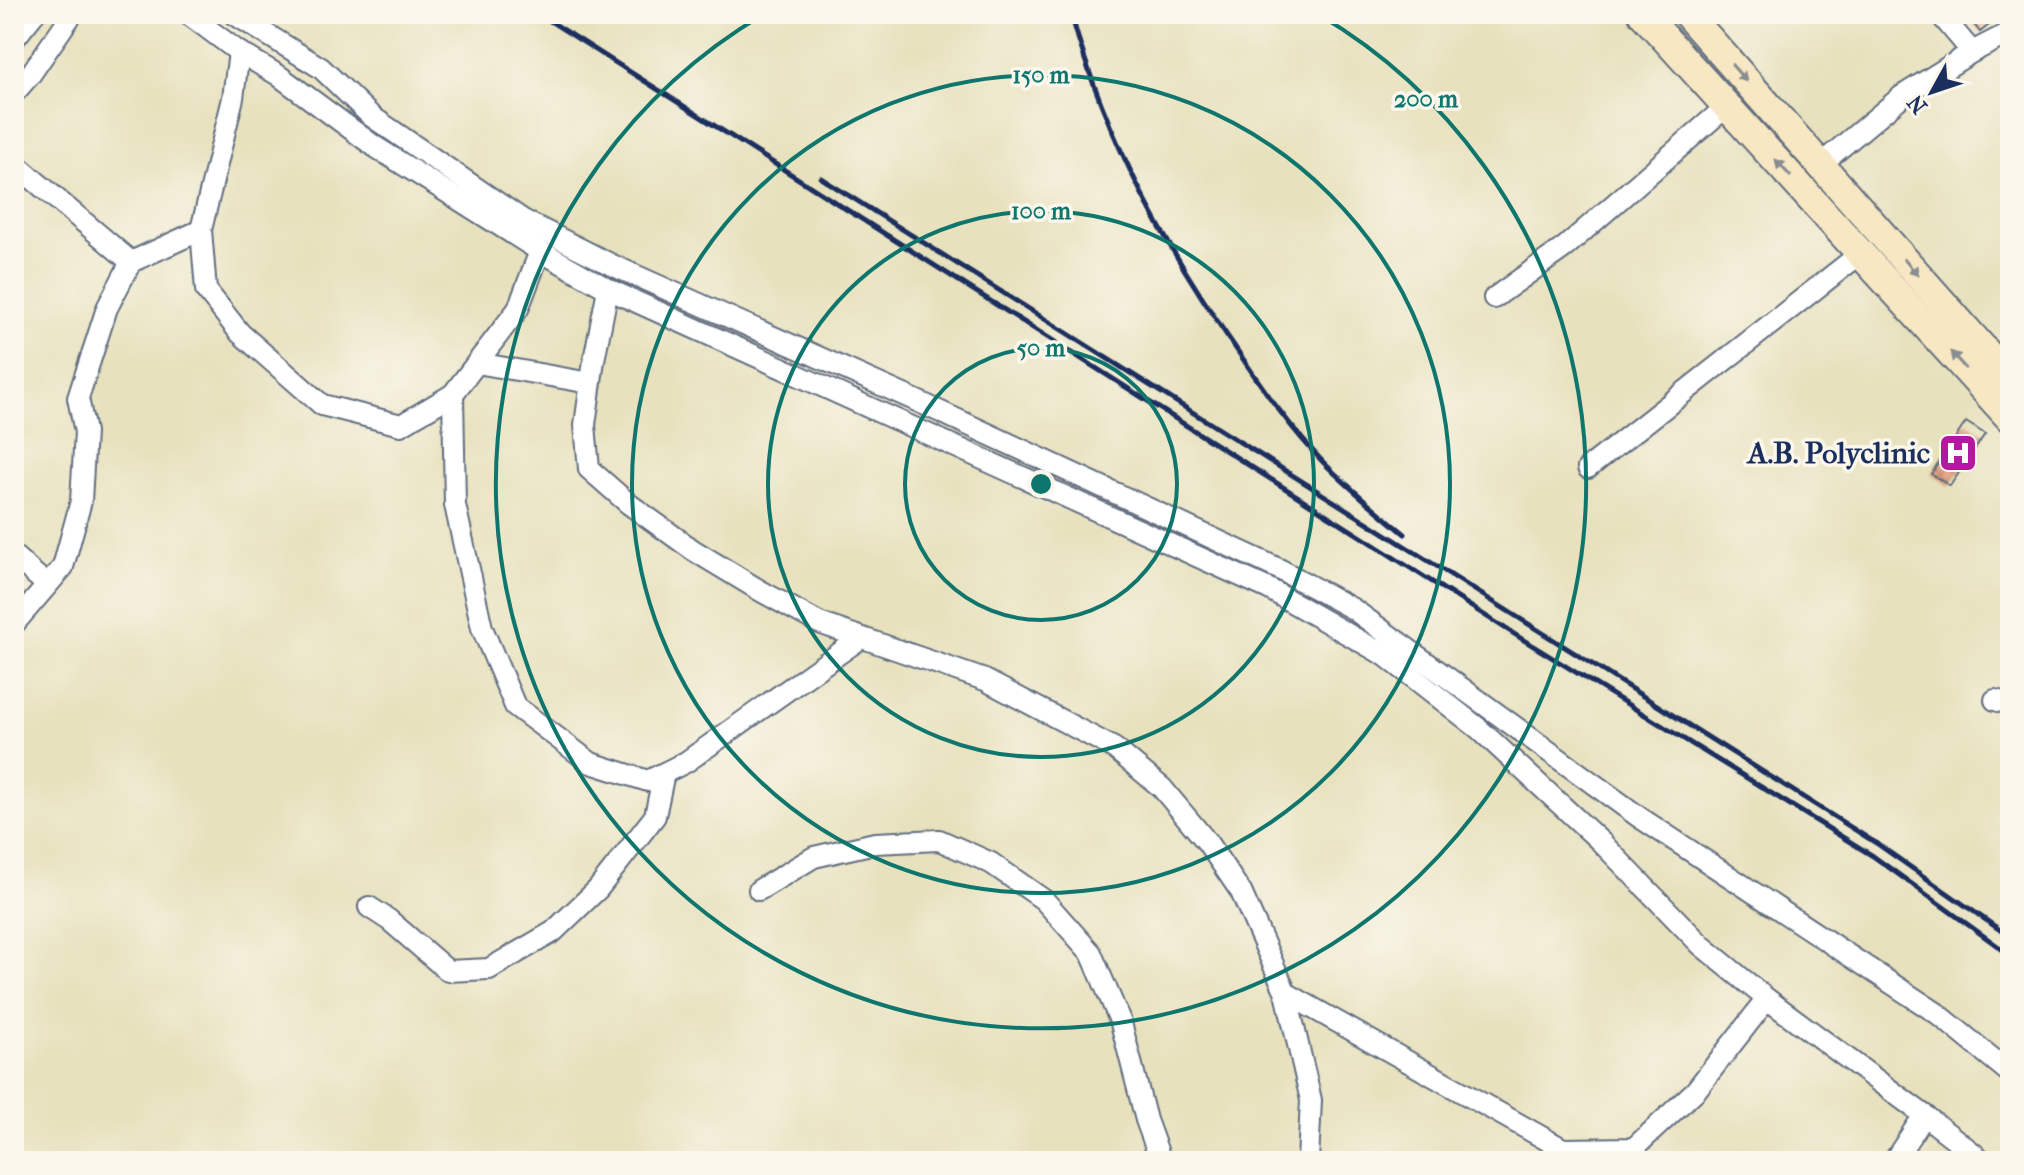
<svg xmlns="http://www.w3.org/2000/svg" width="2024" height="1175" font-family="'IM FELL French Canon',serif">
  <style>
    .building { fill: url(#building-cross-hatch) }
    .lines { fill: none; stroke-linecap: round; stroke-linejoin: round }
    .street-casing { stroke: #626d7f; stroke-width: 24 }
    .secondary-casing { stroke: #626d7f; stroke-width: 32 }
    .street { stroke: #fff; stroke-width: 20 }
    .secondary { stroke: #f7e8c3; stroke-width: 28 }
    .rail { stroke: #1b2f5e; stroke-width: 5 }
    .oneway { fill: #898c90 }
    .ring { fill: none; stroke: #0f766e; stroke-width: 4 }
    .labels { text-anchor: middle; stroke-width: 7; stroke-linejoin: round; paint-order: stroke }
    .poi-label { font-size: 30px; font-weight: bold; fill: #1b2f5e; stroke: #fbf7ec; text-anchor: end }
    .centre { fill: #0f766e; stroke: #fbf7ec; stroke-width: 4 }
    .ring-label { font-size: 24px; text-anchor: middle; font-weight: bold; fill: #0f766e; stroke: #fbf7ec; stroke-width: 7; stroke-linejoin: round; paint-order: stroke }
  </style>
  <defs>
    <pattern id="building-cross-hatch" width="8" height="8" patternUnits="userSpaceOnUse" patternTransform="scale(2)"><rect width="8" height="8" fill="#e6a888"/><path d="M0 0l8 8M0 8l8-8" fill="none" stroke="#ba8972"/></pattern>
  </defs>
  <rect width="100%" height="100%" fill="#fbf7ec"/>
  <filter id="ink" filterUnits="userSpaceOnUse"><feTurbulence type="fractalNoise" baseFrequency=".0125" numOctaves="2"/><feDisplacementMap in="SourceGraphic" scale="16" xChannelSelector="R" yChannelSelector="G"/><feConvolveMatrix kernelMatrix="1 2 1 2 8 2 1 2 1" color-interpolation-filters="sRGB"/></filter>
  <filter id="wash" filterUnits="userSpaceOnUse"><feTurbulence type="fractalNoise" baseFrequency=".006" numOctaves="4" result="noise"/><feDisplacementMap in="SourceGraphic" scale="32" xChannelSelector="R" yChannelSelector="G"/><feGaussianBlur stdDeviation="1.8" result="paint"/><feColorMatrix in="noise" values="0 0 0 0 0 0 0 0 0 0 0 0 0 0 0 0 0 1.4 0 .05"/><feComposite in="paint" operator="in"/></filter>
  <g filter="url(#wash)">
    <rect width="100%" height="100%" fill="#e7e1bd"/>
    <g id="blocks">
      <!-- building -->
      <g class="building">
        <path d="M1966 14H2003L1980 32Z"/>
        <path d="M1966 422 1985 434 1950 486 1931 474Z"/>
      </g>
    </g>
  </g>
  <g filter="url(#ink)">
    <use href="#blocks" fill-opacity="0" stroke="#626d7f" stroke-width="2"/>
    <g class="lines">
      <defs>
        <g id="street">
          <path d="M188 14 239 52 278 75 374 146 540 251 608 289 1269 589 1386 656 1478 728 1601 842 1701 945 1767 999 1924 1115 1983 1161"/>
          <path d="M234 14 321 68 371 116 523 220 612 265 917 401 1281 570 1353 609 1639 817 1938 1014 2010 1073"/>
          <path d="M1940 14 1972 52"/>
          <path d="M14 39 34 14"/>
          <path d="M239 52 233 98 201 230 206 290 240 333 322 405 401 425 453 394 518 309 540 251"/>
          <path d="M14 93 30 75 72 14"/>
          <path d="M14 163 131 262"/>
          <path d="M1820 165 1902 96 1972 52 2007 34 2010 37"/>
          <path d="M608 289 594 360 585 425 589 469 629 504 693 550 759 590 819 623 985 680 1114 748 1162 788 1207 842 1241 892 1286 993 1311 1100 1308 1161"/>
          <path d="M1494 298 1565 247 1727 106"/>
          <path d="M477 363 590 383"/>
          <path d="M453 394 455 505 482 628 515 706 591 763 648 781 686 762 861 638"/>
          <path d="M1588 468 1861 253"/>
          <path d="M14 556 47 585"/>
          <path d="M14 624 63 567 81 501 85 432 78 398 107 308 131 262 201 230"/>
          <path d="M1995 700 2010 704"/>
          <path d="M759 890 814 857 875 843 939 840 991 863 1044 900 1091 953 1121 1023 1146 1120 1161 1161"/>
          <path d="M369 907 389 920 448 971 489 969 553 932 598 889 655 816 664 773"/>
          <path d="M1286 993 1563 1149 1634 1148 1696 1090 1767 999"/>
          <path d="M1894 1161 1924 1115"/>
        </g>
        <g id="secondary">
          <path d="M1643 14 2010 418"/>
          <path d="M1687 14 2010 379"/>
        </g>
      </defs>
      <!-- street casing -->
      <use href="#street" class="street-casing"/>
      <!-- secondary casing -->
      <use href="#secondary" class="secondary-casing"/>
      <!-- street -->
      <use href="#street" class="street"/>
      <!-- secondary -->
      <use href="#secondary" class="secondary"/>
      <!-- rail -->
      <g class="rail">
        <path d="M539 14 1522 639 1873 856 2010 955"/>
        <path d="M1071 14C1107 142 1165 247 1241 356 1266 393 1292 430 1323 462 1349 488 1377 511 1405 534"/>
        <path d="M821 178 1879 845 2010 937"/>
      </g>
    </g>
    <!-- one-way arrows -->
    <defs><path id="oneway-solid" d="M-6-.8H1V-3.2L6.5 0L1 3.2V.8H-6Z" transform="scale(2)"/></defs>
    <g class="oneway">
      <use href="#oneway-solid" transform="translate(1739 73) rotate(49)"/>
      <use href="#oneway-solid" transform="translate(1783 168) rotate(-132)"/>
      <use href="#oneway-solid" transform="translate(1911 267) rotate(48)"/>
      <use href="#oneway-solid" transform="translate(1958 360) rotate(-132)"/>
    </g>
  </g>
  <!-- distance rings -->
  <g class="ring">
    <circle cx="1041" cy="484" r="136"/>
    <circle cx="1041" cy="484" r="273"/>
    <circle cx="1041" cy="484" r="409"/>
    <path d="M1318 14A545 545 0 1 1 764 14"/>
  </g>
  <!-- icons -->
  <defs>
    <symbol id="hospital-square" viewBox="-11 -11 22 22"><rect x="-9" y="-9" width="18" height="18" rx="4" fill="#b5179e" stroke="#fbf7ec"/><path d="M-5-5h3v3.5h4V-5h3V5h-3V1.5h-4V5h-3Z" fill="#fff"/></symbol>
  </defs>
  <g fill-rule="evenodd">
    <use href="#hospital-square" x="1936" y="431" width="44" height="44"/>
  </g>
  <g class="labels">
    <!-- poi labels -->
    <g class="poi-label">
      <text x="1930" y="463">A.B. Polyclinic</text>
    </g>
  </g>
  <circle cx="1041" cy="484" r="12" class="centre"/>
  <g class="ring-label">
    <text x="1041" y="83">150 m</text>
    <text x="1426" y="107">200 m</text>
    <text x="1041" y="219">100 m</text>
    <text x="1041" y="356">50 m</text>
  </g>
  <!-- margin -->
  <rect width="2024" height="1175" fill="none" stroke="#fbf7ec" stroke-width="48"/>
  <!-- north arrow -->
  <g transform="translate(1932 92) rotate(230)" stroke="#fbf7ec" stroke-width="6" paint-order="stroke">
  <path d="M0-6L14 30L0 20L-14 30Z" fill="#1b2f5e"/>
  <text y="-12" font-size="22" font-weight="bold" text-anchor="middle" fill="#1b2f5e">N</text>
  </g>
</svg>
